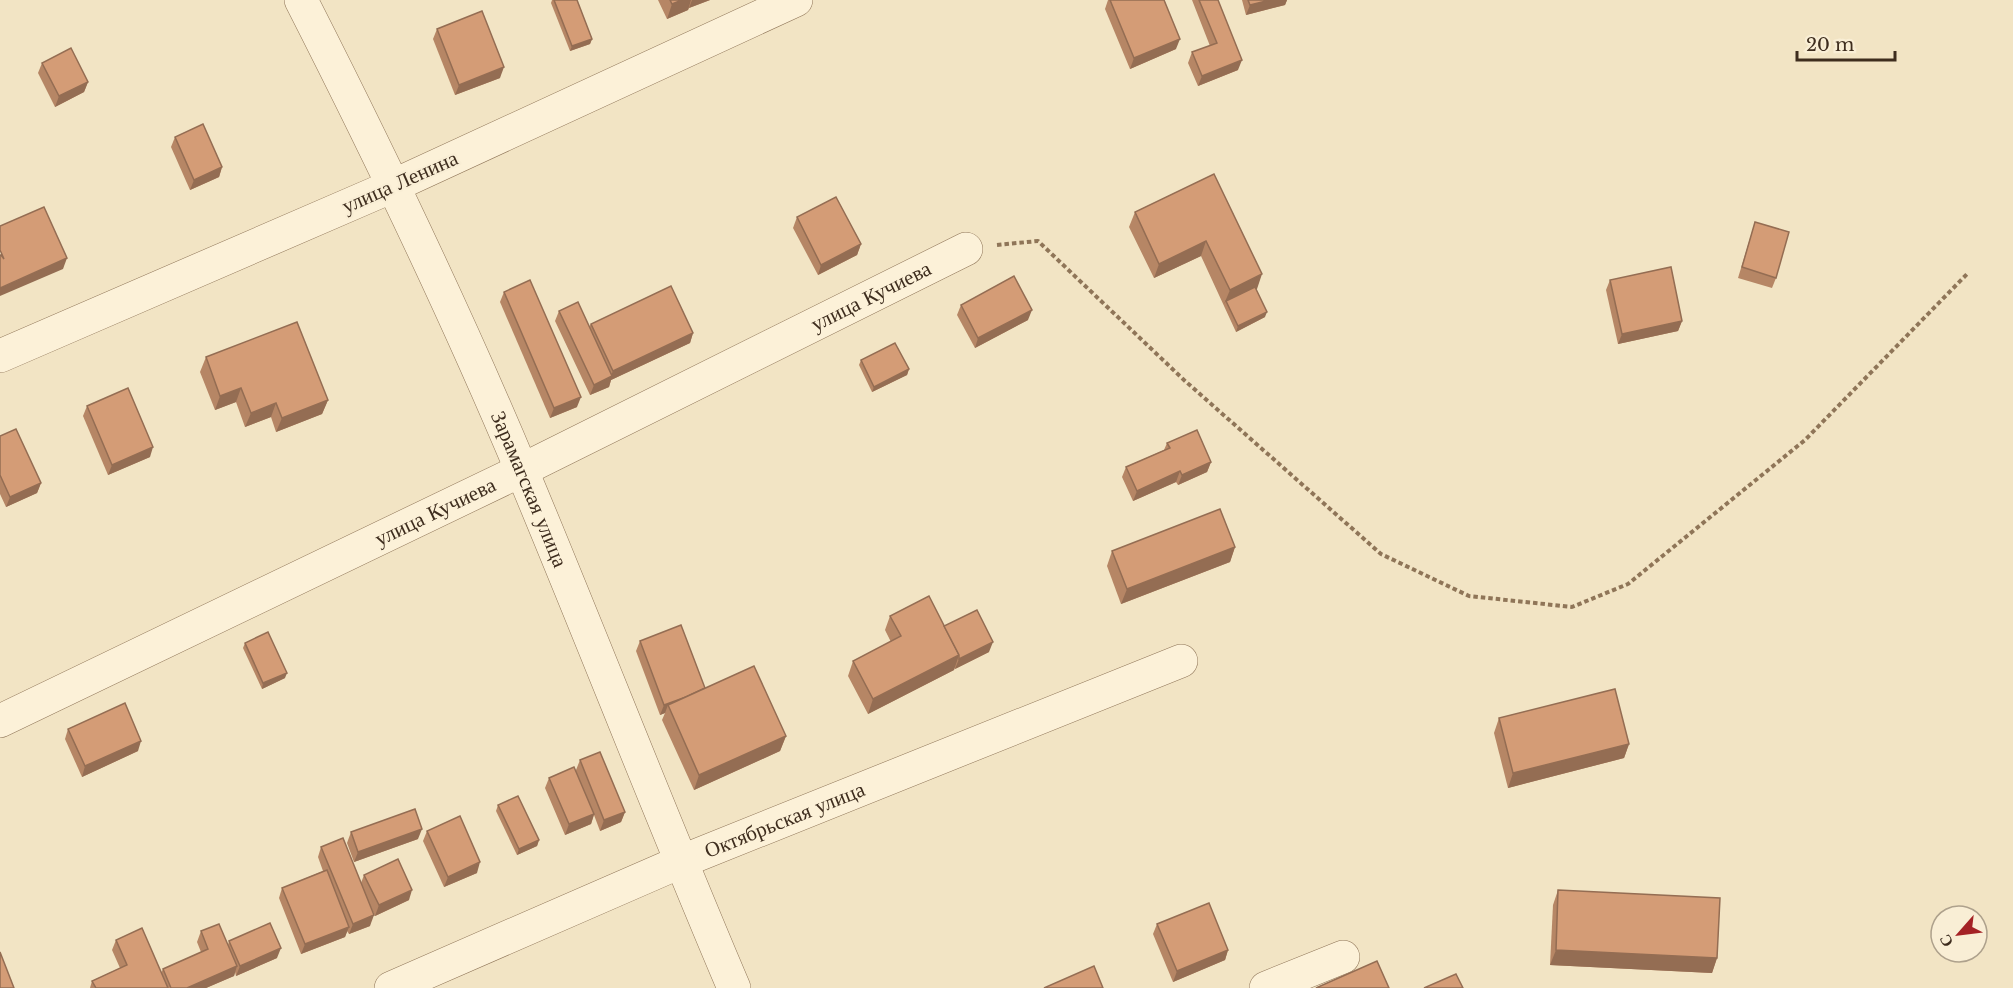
<svg xmlns="http://www.w3.org/2000/svg" width="2013" height="988" font-family="'Libre Baskerville',serif">
  <style>
    .lines { fill: none; stroke-linecap: round; stroke-linejoin: round }
    .minor-casing { stroke: #8f7558; stroke-width: 34 }
    .tertiary-casing { stroke: #8f7558; stroke-width: 34 }
    .path { stroke: #8f7558; stroke-width: 4; stroke-dasharray: 4.5 3; stroke-linecap: butt }
    .minor { stroke: #fcf1d8; stroke-width: 33 }
    .tertiary { stroke: #fcf1d8; stroke-width: 33 }
    .wall { fill: #b68665 }
    .shaded-wall { fill: #946d53 }
    .building { fill: #d49c76; stroke: #946d53; stroke-width: 1.5 }
    .labels { text-anchor: middle; stroke-width: 4.5; stroke-linejoin: round; paint-order: stroke }
    .street-label { font-size: 21px; fill: #3e2d1e; stroke: #f9eed5 }
  </style>
  <rect width="100%" height="100%" fill="#f2e4c4"/>
  <g class="lines">
    <defs>
      <g id="minor">
        <path d="M395 185 796 0"/>
        <path id="s1" d="M0 721 522 470 966 249"/>
        <path id="s2" d="M391 988 680 862 1181 661"/>
        <path d="M1266 988 1343 957"/>
      </g>
      <g id="tertiary">
        <path id="s3" d="M301 0C380 155 455 311 522 471 594 643 661 817 734 988"/>
        <path d="M0 356 395 185"/>
      </g>
    </defs>
    <!-- minor casing -->
    <use href="#minor" class="minor-casing"/>
    <!-- tertiary casing -->
    <use href="#tertiary" class="tertiary-casing"/>
    <!-- path -->
    <path class="path" d="M997 245 1038 241 1184 380 1381 554 1469 596 1572 607 1628 584 1805 440 1968 273"/>
    <!-- minor -->
    <use href="#minor" class="minor"/>
    <!-- tertiary -->
    <use href="#tertiary" class="tertiary"/>
  </g>
  <!-- wall -->
  <g class="wall">
    <path d="M552 0H577L592 39 590 44 570 51 551 3Z"/>
    <path d="M658 0H710L689 8 688 10 667 19Z"/>
    <path d="M1108 0H1164L1176 49 1130 69 1105 9Z"/>
    <path d="M1192 0H1218L1238 70 1198 86 1188 63 1192 52 1210 46Z"/>
    <path d="M1242 0H1287L1285 5 1246 15Z"/>
    <path d="M437 29 500 78 455 95 433 39Z"/>
    <path d="M42 63 88 82 84 92 55 107 38 73Z"/>
    <path d="M175 137 222 167 219 177 190 190 171 147Z"/>
    <path d="M1214 174 1257 289H1256L1265 317 1236 332 1201 256 1154 278 1129 227 1135 212Z"/>
    <path d="M797 217 861 244 857 255 818 275 793 228Z"/>
    <path d="M1755 222 1776 278 1772 288 1738 278Z"/>
    <path d="M1610 280 1682 321 1678 331 1618 344 1606 290Z"/>
    <path d="M504 292 577 407 550 418 500 302Z"/>
    <path d="M961 305 1028 320 975 348 957 315Z"/>
    <path d="M559 311 589 327 591 324 693 333 690 343 611 380 609 387 590 395 555 321Z"/>
    <path d="M206 357 328 400 322 414 276 432 271 417 245 427 236 402 215 410 200 372Z"/>
    <path d="M861 360 909 369 907 375 872 392 859 365Z"/>
    <path d="M87 406 150 457 108 475 83 416Z"/>
    <path d="M0 436 41 483 37 493 6 507 0 494V495Z"/>
    <path d="M1167 443 1211 462 1207 472 1178 485 1176 482 1133 501 1122 477 1126 467 1164 450Z"/>
    <path d="M1235 547 1230 562 1121 604 1107 566 1112 551Z"/>
    <path d="M890 616 944 626 989 652 955 669V667L954 670 868 714 848 676 853 661 891 642 885 630Z"/>
    <path d="M640 641 705 688 786 736 780 751 694 790 662 720 665 713 660 715 636 651Z"/>
    <path d="M245 643 285 678 262 689 243 648Z"/>
    <path d="M1499 718 1629 744 1624 758 1508 788 1494 733Z"/>
    <path d="M68 729 138 751 82 777 65 739Z"/>
    <path d="M580 760 625 812 621 822 600 831 594 815 591 824 565 835 545 788 549 778 576 770Z"/>
    <path d="M498 805 539 840 537 846 517 855 496 811Z"/>
    <path d="M427 831 477 873 444 887 423 841Z"/>
    <path d="M351 832 418 839 354 862 347 843Z"/>
    <path d="M321 847 361 883 364 875 409 900 375 916 370 905V926L349 934 347 931 345 937 301 954 279 898 282 888 323 871 318 857Z"/>
    <path d="M1558 890 1717 958 1712 973 1550 965 1553 905Z"/>
    <path d="M1157 924 1228 950 1225 960 1173 982 1153 934Z"/>
    <path d="M201 931 228 945 229 941 277 958 236 976 235 972 234 976 206 988H90L92 981 120 968 112 950 116 940 161 973 163 969 201 952 197 942Z"/>
  </g>
  <!-- shaded-wall -->
  <g class="shaded-wall">
    <path d="M682 0H691L688 10 667 19 672 4Z"/>
    <path d="M692 0H710L689 8Z"/>
    <path d="M1270 0H1287L1285 5 1246 15 1250 5Z"/>
    <path d="M592 39 590 44 570 51 572 46Z"/>
    <path d="M1180 39 1176 49 1130 69 1134 58Z"/>
    <path d="M1242 60 1238 70 1198 86 1202 76Z"/>
    <path d="M504 67 500 78 455 95 459 85Z"/>
    <path d="M88 82 84 92 55 107 59 96Z"/>
    <path d="M222 167 219 177 190 190 194 180Z"/>
    <path d="M1206 241 1201 256 1154 278 1159 264Z"/>
    <path d="M861 244 857 255 818 275 821 265Z"/>
    <path d="M67 258 63 269 0 296V288Z"/>
    <path d="M1262 274 1257 289 1227 303 1226 301 1224 304 1230 290Z"/>
    <path d="M1032 310 1028 320 975 348 978 338Z"/>
    <path d="M1267 312 1265 317 1236 332 1238 326Z"/>
    <path d="M1682 321 1678 331 1618 344 1622 334Z"/>
    <path d="M693 333 690 343 611 380 609 387 590 395 594 385 610 377 613 371Z"/>
    <path d="M909 369 907 375 872 392 874 387Z"/>
    <path d="M241 388 236 402 215 410 220 396Z"/>
    <path d="M581 397 577 407 550 418 554 408Z"/>
    <path d="M328 400 322 414 276 432 282 418Z"/>
    <path d="M276 403 271 417 245 427 251 413Z"/>
    <path d="M153 447 150 457 108 475 112 465Z"/>
    <path d="M1211 462 1207 472 1178 485 1182 475Z"/>
    <path d="M1180 471 1176 482 1133 501 1137 491Z"/>
    <path d="M41 483 37 493 6 507 10 497Z"/>
    <path d="M1235 547 1230 562 1121 604 1127 589Z"/>
    <path d="M993 642 989 652 955 669 959 659Z"/>
    <path d="M959 655 954 670 868 714 873 699Z"/>
    <path d="M287 673 285 678 262 689 263 683Z"/>
    <path d="M705 690 668 705 665 713 660 715 664 705Z"/>
    <path d="M786 736 780 751 694 790 699 775Z"/>
    <path d="M141 741 138 751 82 777 85 766Z"/>
    <path d="M1629 744 1624 758 1508 788 1513 773Z"/>
    <path d="M625 812 621 822 600 831 604 820Z"/>
    <path d="M594 814 591 824 565 835 569 824Z"/>
    <path d="M422 829 418 839 354 862 358 852Z"/>
    <path d="M539 840 537 846 517 855 519 849Z"/>
    <path d="M480 862 477 873 444 887 448 877Z"/>
    <path d="M412 890 409 900 375 916 379 905Z"/>
    <path d="M374 915 370 926 349 934 353 924Z"/>
    <path d="M349 927 345 937 301 954 305 944Z"/>
    <path d="M281 948 277 958 236 976 240 966Z"/>
    <path d="M1228 950 1225 960 1173 982 1177 971Z"/>
    <path d="M1556 950 1717 958 1712 973 1550 965Z"/>
    <path d="M237 966 234 976 206 988H187Z"/>
  </g>
  <!-- building -->
  <g class="building">
    <path d="M554 0H577L592 39 572 46Z"/>
    <path d="M670 0H682L672 4Z"/>
    <path d="M1110 0H1164L1180 39 1134 58Z"/>
    <path d="M1199 0H1218L1242 60 1202 76 1192 52 1217 43Z"/>
    <path d="M1248 0H1270L1250 5Z"/>
    <path d="M482 11 504 67 459 85 437 29Z"/>
    <path d="M71 48 88 82 59 96 42 63Z"/>
    <path d="M203 124 222 167 194 180 175 137Z"/>
    <path d="M1214 174 1262 274 1230 290 1206 241 1159 264 1135 212Z"/>
    <path d="M836 197 861 244 821 265 797 217Z"/>
    <path d="M44 207 67 258 0 288V255H1L4 259 0 250V226Z"/>
    <path d="M1755 222 1789 232 1776 278 1742 267Z"/>
    <path d="M1671 267 1682 321 1622 334 1610 280Z"/>
    <path d="M1014 276 1032 310 978 338 961 305Z"/>
    <path d="M530 280 581 397 554 408 504 292Z"/>
    <path d="M671 286 693 333 613 371 591 324Z"/>
    <path d="M1255 287 1267 312 1238 326 1226 301Z"/>
    <path d="M578 302 612 376 594 385 559 311Z"/>
    <path d="M297 322 328 400 282 418 276 403 251 413 241 388 220 396 206 357Z"/>
    <path d="M895 343 909 369 874 387 861 360Z"/>
    <path d="M128 388 153 447 112 465 87 406Z"/>
    <path d="M16 429 41 483 10 497 0 475V436Z"/>
    <path d="M1197 430 1211 462 1182 475 1180 471 1137 491 1126 467 1170 448 1167 443Z"/>
    <path d="M1220 509 1235 547 1127 589 1112 551Z"/>
    <path d="M929 596 959 655 873 699 853 661 901 636 890 616Z"/>
    <path d="M977 610 993 642 959 659V655L944 626Z"/>
    <path d="M681 625 705 688 686 697 664 705 640 641Z"/>
    <path d="M268 632 287 673 263 683 245 643Z"/>
    <path d="M754 666 786 736 699 775 668 705Z"/>
    <path d="M1615 689 1629 744 1513 773 1499 718Z"/>
    <path d="M125 703 141 741 85 766 68 729Z"/>
    <path d="M600 752 625 812 604 820 580 760Z"/>
    <path d="M574 767 594 814 569 824 549 778Z"/>
    <path d="M518 796 539 840 519 849 498 805Z"/>
    <path d="M415 809 422 829 358 852 351 832Z"/>
    <path d="M460 816 480 862 448 877 427 831Z"/>
    <path d="M343 838 374 915 353 924 321 847Z"/>
    <path d="M398 859 412 890 379 905 364 875Z"/>
    <path d="M327 870 349 927 305 944 282 888Z"/>
    <path d="M1558 890 1720 898 1717 958 1556 950Z"/>
    <path d="M1209 903 1228 950 1177 971 1157 924Z"/>
    <path d="M270 923 281 948 240 966 229 941Z"/>
    <path d="M219 924 237 966 187 988H171L163 969 208 949 201 931Z"/>
    <path d="M142 928 168 988H96L92 981 127 965 116 940Z"/>
    <path d="M0 952 14 988H0Z"/>
    <path d="M1377 961 1389 988H1316Z"/>
    <path d="M1094 966 1103 988H1044Z"/>
    <path d="M1456 974 1463 988H1424Z"/>
  </g>
  <g class="labels">
    <!-- street labels -->
    <g class="street-label">
      <text transform="translate(400 182) rotate(-24)" y="7">улица Ленина</text>
      <text dy="7" stroke="none"><textPath href="#s1" startOffset="969">улица Кучиева</textPath></text>
      <text dy="7" stroke="none"><textPath href="#s3" startOffset="540">Зарамагская улица</textPath></text>
      <text dy="7" stroke="none"><textPath href="#s1" startOffset="483">улица Кучиева</textPath></text>
      <text dy="7" stroke="none"><textPath href="#s2" startOffset="428">Октябрьская улица</textPath></text>
    </g>
  </g>
  <!-- north arrow -->
  <g transform="translate(1959 934) rotate(242)"><circle r="28" fill="#f9eed5" stroke="#aea18c" stroke-width="1.5"/>
  <path d="M0-4.5L10 22L0 15L-10 22Z" fill="#a42225"/>
  <text y="-9" font-size="16" font-weight="bold" text-anchor="middle" fill="#3e2d1e">С</text>
  </g>
  <!-- scale -->
  <path d="M1797 51v9h98v-9" fill="none" stroke="#3e2d1e" stroke-width="3"/>
  <text x="1806" y="51" font-size="18" fill="#3e2d1e" stroke="#f9eed5" stroke-width="4.5" paint-order="stroke">20 m</text>
</svg>
